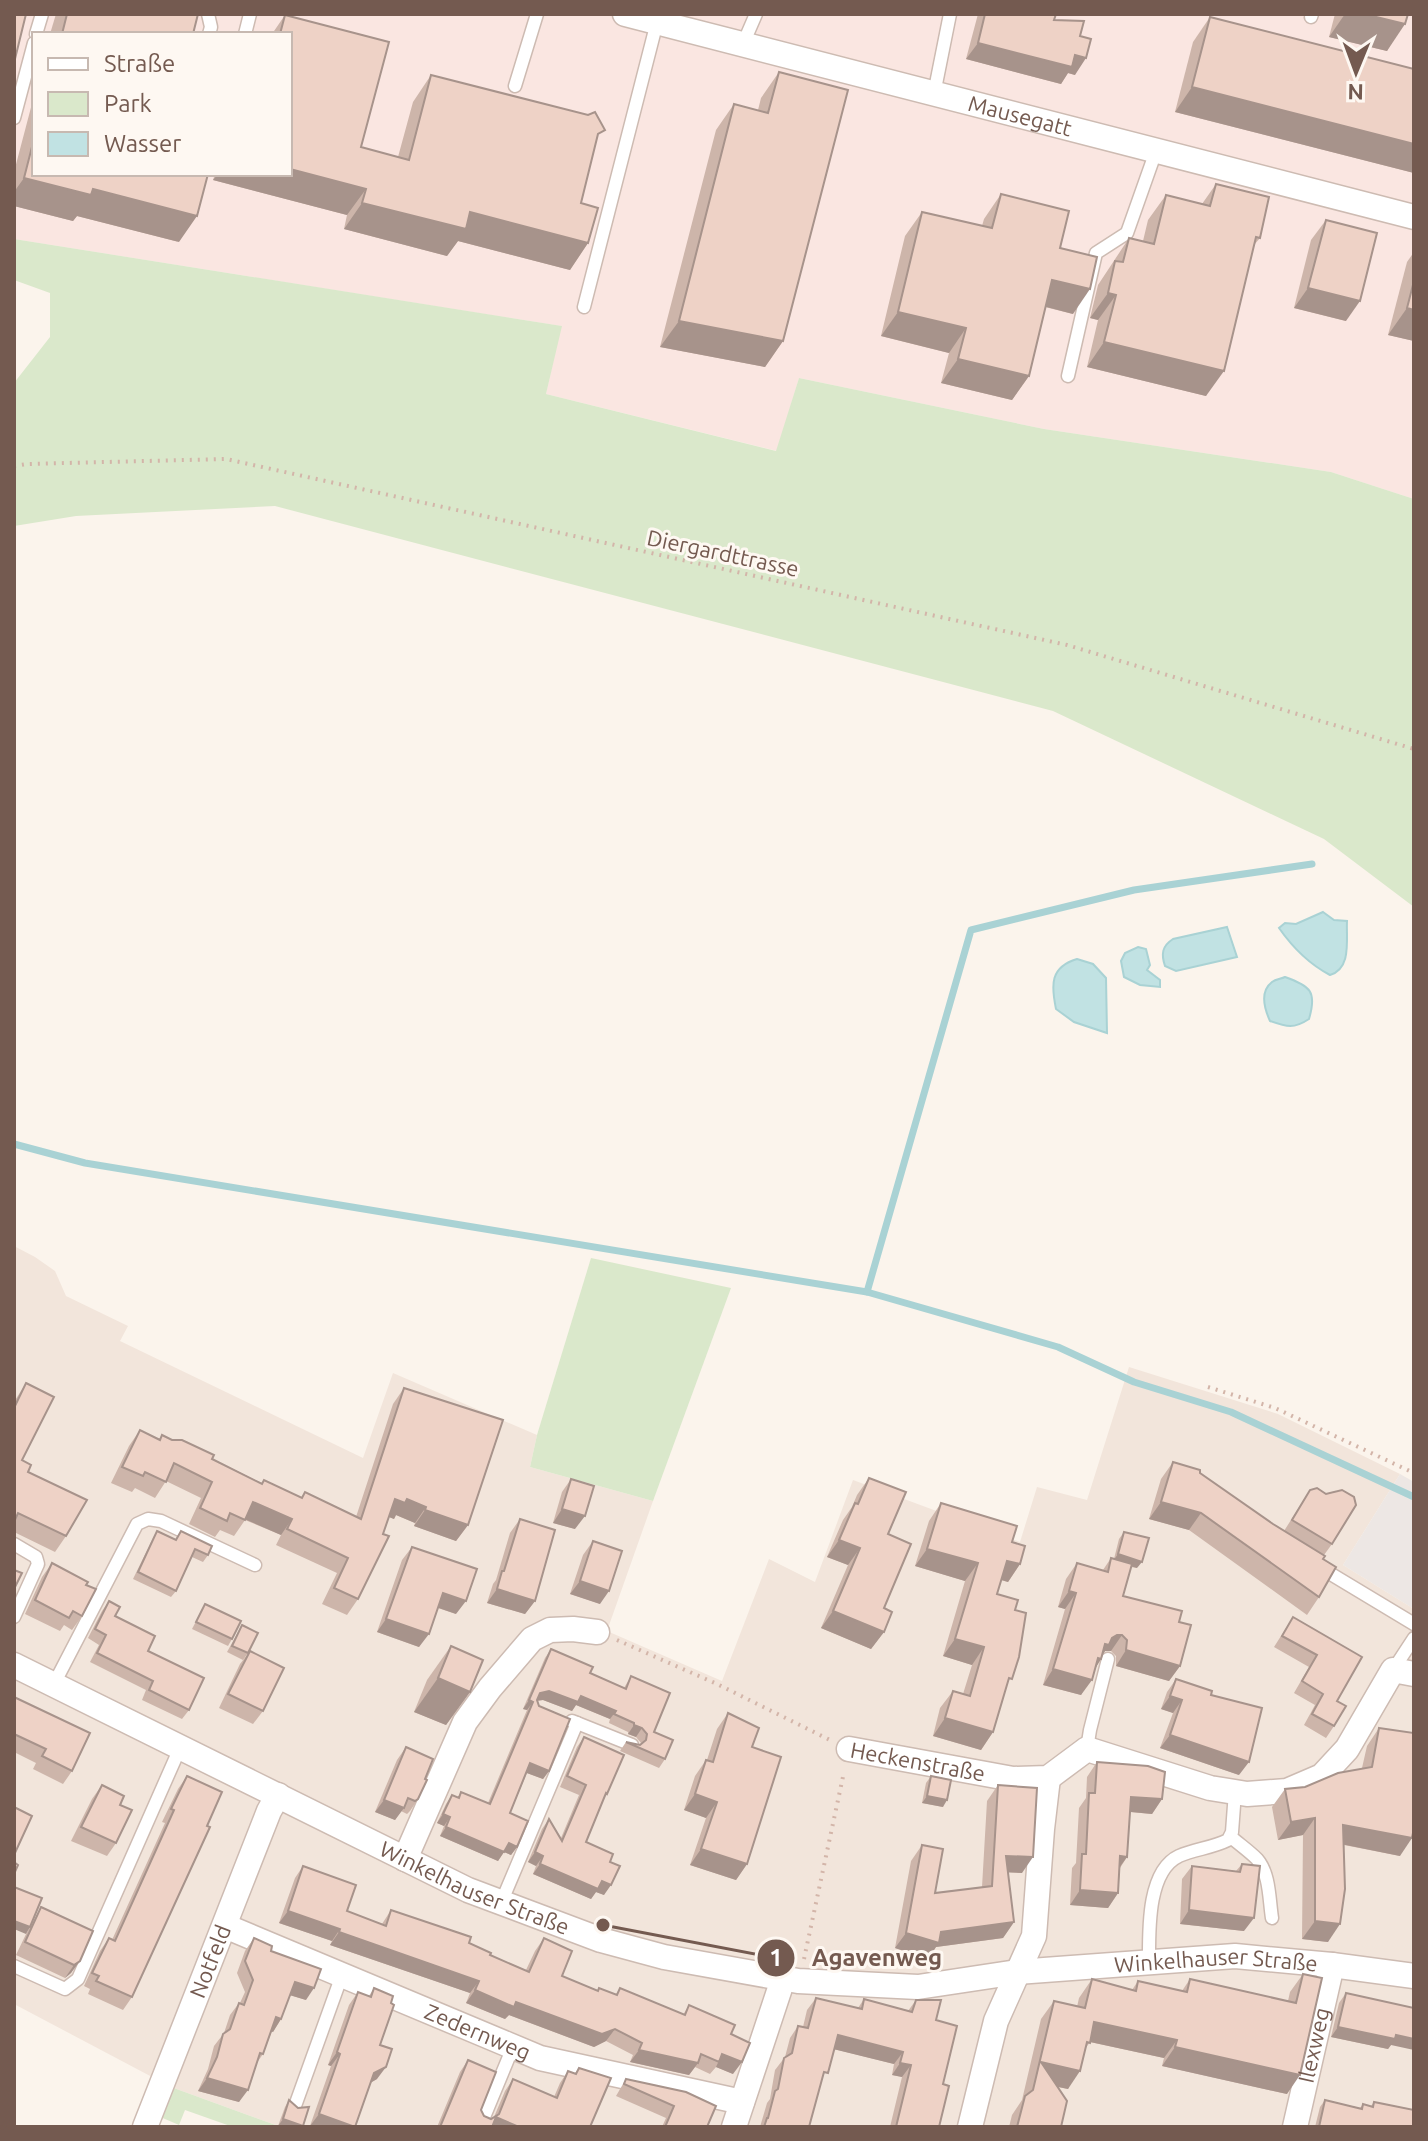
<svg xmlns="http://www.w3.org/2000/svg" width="1428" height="2141" font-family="Ubuntu,sans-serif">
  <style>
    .residential { fill: #f2e5db }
    .commercial { fill: #fae6e1; fill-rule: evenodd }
    .industrial { fill: #ede7e4 }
    .green { fill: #dae8cb }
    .water { fill: #c1e2e3; stroke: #a9d2d4; stroke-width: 2 }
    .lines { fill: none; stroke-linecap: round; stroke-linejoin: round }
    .stream { stroke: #a9d2d4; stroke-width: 7 }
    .lane-casing { stroke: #cdbbb2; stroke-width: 15 }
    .street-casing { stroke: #cdbbb2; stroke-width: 27 }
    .path { stroke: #d3b5a9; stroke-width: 4; stroke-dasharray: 2 6; stroke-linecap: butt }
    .lane { stroke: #fff; stroke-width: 12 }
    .street { stroke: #fff; stroke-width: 24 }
    .wall { fill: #cdb5aa }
    .shaded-wall { fill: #a7938b }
    .building { fill: #eed2c6; stroke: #a7938b; stroke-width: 2 }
    .labels { text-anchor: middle; stroke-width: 6; stroke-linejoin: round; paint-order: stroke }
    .street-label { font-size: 22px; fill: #745a50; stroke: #fef8f2 }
    .leader { fill: none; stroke: #745a50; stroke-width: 3 }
    .callout-dot { fill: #745a50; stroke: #fef8f2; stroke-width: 3 }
    .mark-label { font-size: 24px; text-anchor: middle; font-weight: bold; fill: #fff }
    .callout-label { font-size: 24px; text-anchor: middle; font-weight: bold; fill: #745a50; stroke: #fef8f2; stroke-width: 6; stroke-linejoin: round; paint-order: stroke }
  </style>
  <rect width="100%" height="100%" fill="#fbf4ec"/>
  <!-- residential -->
  <path class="residential" d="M14 1246 35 1257 55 1271 66 1296 128 1326 120 1341 363 1458 393 1373 537 1435 530 1467 653 1501 607 1631 722 1681 769 1559 815 1582 853 1480 1020 1542 1037 1487 1087 1500 1129 1367 1278 1414 1400 1474 1343 1565 1414 1609V2127H281L171 2087 14 2004Z"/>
  <!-- commercial -->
  <path class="commercial" d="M14 14H1414V499L1331 472 1044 429 799 378 777 451 546 394 561 326 14 239ZM34 34H290V174H34Z"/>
  <!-- industrial -->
  <path class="industrial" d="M1400 1474 1414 1482V1609L1343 1565Z"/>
  <!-- green -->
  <g class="green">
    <path d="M14 239 562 326 546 394 776 451 799 378 1044 429 1331 472 1414 499V907L1324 839 1053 711 275 506 76 516 14 526V383L50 337V293L14 280Z"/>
    <path d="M591 1258 731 1288 653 1501 530 1467 537 1435Z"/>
    <path d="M171 2087 281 2127H233L185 2110 179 2125 158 2116Z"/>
  </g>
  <!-- water -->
  <g class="water">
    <path d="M1323 912 1334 920 1347 921C1346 940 1352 968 1330 975 1309 964 1293 948 1279 928L1285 923 1296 924Z"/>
    <path d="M1227 927 1237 957 1176 971 1165 966C1161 954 1162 946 1173 939Z"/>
    <path d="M1138 947 1146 949 1150 965 1147 970 1160 980V987L1140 985 1124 977 1121 961 1125 953Z"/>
    <path d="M1077 959 1093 964 1106 978 1107 1033 1074 1022 1056 1009C1051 985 1050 967 1077 959Z"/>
    <path d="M1285 977C1311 986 1317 992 1309 1019 1294 1029 1287 1027 1270 1021 1265 1010 1259 992 1272 982 1276 979 1281 979 1285 977Z"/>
  </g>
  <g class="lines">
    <!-- stream -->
    <g class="stream">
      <path d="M14 1144 85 1163 867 1292 1058 1347 1134 1382 1231 1412 1414 1497"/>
      <path d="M867 1292 971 930 1134 890 1312 864"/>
    </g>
    <defs>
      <g id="lane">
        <path d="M208 14 211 27 209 34"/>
        <path d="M1311 17 1312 14"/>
        <path d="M36 34 42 14"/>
        <path d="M245 34 250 14"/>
        <path d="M743 44 756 14"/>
        <path d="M515 86 537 14"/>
        <path d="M934 94 950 14"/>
        <path d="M14 118 34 43"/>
        <path d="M584 307 657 22"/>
        <path d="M1068 376 1096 253 1127 233 1156 151"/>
        <path d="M14 1544 36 1557 38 1564 14 1617"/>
        <path d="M1321 1568 1414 1624"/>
        <path d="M1393 1670 1414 1638"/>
        <path d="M54 1684 137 1524 148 1519 161 1521 255 1565"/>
        <path d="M572 1721 632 1745"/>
        <path d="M1087 1749 1090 1730 1108 1659"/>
        <path d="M1231 1837C1239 1844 1249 1851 1257 1859 1270 1874 1269 1899 1272 1918"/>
        <path d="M501 1903 577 1723"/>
        <path d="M1149 1962C1149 1931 1147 1871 1179 1856 1195 1849 1212 1848 1228 1840L1232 1832 1235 1792"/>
        <path d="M14 1966 65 1989 78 1979 180 1748"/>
        <path d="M295 2106 342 1975"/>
        <path d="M482 2122 513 2047"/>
      </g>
      <g id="street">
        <path id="s1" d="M625 14 1414 217"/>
        <path id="s2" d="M14 1665 468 1890 601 1940 664 1957 798 1981 918 1987 1017 1972 1235 1956 1332 1965 1414 1976"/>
        <path id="s3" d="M849 1749 1013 1779 1048 1778 1087 1749 1210 1788 1247 1794 1287 1791 1322 1776 1347 1749 1393 1670 1414 1674"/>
        <path d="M405 1859 465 1722 490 1688 532 1639 550 1630 573 1629 597 1632"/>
        <path id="s4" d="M225 1926 540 2058 742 2102"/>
        <path id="s5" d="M145 2127 269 1811 278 1795"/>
        <path d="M734 2127 783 1979"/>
        <path d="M970 2127 996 2021 1034 1936 1042 1829 1048 1778"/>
        <path id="s6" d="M1295 2127 1332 1965"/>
      </g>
    </defs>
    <!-- lane casing -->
    <use href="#lane" class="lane-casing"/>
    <!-- street casing -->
    <use href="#street" class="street-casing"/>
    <!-- path -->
    <g class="path">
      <path d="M14 466 27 464 226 459 1067 645 1414 749"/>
      <path d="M1208 1387 1275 1408 1414 1473"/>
      <path d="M617 1640 717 1684 830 1740"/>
      <path d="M804 1959 844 1772"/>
    </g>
    <!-- lane -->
    <use href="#lane" class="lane"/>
    <!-- street -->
    <use href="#street" class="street"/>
  </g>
  <!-- wall -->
  <g class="wall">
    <path d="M56 14H198L193 34H50Z"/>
    <path d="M978 14H1056L1054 20 1080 36 1075 75 1068 73 1061 84 966 59Z"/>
    <path d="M1335 14H1408L1387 51 1329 37Z"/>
    <path d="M285 15 361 147 398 157 413 102 431 75 596 143 581 203 588 243 570 270 458 241 447 256 344 229 347 215 213 180 215 174H290V34H272Z"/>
    <path d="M1210 17 1414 69V173L1175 112 1193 42Z"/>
    <path d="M779 72 783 341 765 367 660 347 716 130 734 104 758 110 761 98Z"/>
    <path d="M34 96V174L179 242 77 216 73 221 14 206V172Z"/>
    <path d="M1216 184 1260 238 1254 245 1206 396 1087 367 1098 320 1090 318 1098 285 1129 238 1143 241 1148 220 1166 195 1202 204Z"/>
    <path d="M1001 194 1060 248 1073 314 1045 307 1029 376 1012 400 941 383 949 353 881 336 905 236 922 212 982 226 984 219Z"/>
    <path d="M1326 220 1346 321 1294 308 1311 240Z"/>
    <path d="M1414 252V341L1388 335 1407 262Z"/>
    <path d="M26 1383 22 1460 66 1536 55 1552 14 1532V1402Z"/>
    <path d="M404 1388 468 1525 456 1541 414 1526 415 1523 396 1515 394 1519 389 1517 358 1599 347 1615 322 1604 337 1573 276 1545 281 1535 245 1520 234 1536 220 1530 215 1537 189 1524 201 1498 166 1481 155 1498 135 1488 132 1492 111 1483 129 1446 140 1430 159 1439 162 1435 262 1483 264 1480 301 1498 305 1492 356 1517 393 1404Z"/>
    <path d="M1173 1462 1200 1473 1284 1531 1310 1490 1332 1544 1324 1555 1319 1597 1307 1615 1189 1530 1149 1519 1161 1479Z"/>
    <path d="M869 1478 888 1534 884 1632 871 1649 821 1628 848 1565 827 1557 843 1520 852 1507 857 1495Z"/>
    <path d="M571 1479 575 1529 553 1523 562 1492Z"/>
    <path d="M941 1503 1012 1542 1020 1564 1008 1582 1001 1580 997 1594 1015 1610 1006 1687 993 1732 981 1750 933 1736 940 1708 953 1691 963 1694 972 1665 943 1656 965 1581 915 1566 929 1521Z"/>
    <path d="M520 1519 535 1601 525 1614 487 1603 493 1584 496 1580 510 1533Z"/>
    <path d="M157 1531 175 1540 181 1531 208 1555 203 1562 192 1557 176 1591 171 1597 133 1579 153 1538Z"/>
    <path d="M1124 1532 1137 1568 1131 1567 1123 1596 1179 1622 1180 1666 1169 1681 1116 1666V1656L1111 1651 1106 1650 1103 1654 1101 1659 1095 1669 1081 1695 1043 1685 1065 1609 1058 1607 1066 1579 1077 1563 1103 1570 1111 1558 1114 1559 1119 1539Z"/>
    <path d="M593 1541 600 1604 570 1594 583 1555Z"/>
    <path d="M412 1547 456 1614 438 1608 419 1647 377 1632 402 1560Z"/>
    <path d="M52 1563 82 1616 72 1630 64 1625 60 1631 25 1614 42 1577Z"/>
    <path d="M109 1601 115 1616 148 1651 189 1710 182 1719 142 1700 146 1690 90 1662 99 1645 88 1638 102 1611Z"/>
    <path d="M205 1604 232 1639 228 1646 192 1629Z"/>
    <path d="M1293 1617 1362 1657 1337 1701 1334 1726 1326 1738 1304 1725 1315 1705 1294 1693 1309 1667 1274 1647Z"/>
    <path d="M242 1625 248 1653 243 1660 227 1652Z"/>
    <path d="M451 1646 470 1692 446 1725 414 1712 427 1680Z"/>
    <path d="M551 1649 590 1673 624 1688 631 1676 665 1759 659 1768 620 1751 626 1742 640 1745 641 1743 636 1737 628 1734V1732L609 1723 610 1719 576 1705 572 1711 543 1700 537 1701 549 1771 543 1779 527 1773 510 1813 517 1847 511 1855 504 1852 498 1861 440 1836 444 1826 437 1823 446 1804 452 1795 457 1798 461 1792 488 1803 527 1710 523 1709 545 1658Z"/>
    <path d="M250 1651 263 1711 253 1724 219 1708 240 1664Z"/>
    <path d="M1176 1679 1211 1695 1239 1775 1160 1748 1173 1713 1161 1709 1167 1692Z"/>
    <path d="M14 1697 72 1771 63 1784 33 1769 36 1763 14 1752Z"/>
    <path d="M728 1713 752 1747 747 1864 736 1880 690 1865 706 1818 684 1810 695 1776 706 1760H707L717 1729Z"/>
    <path d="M1379 1728 1400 1856 1344 1845 1328 1942 1302 1939 1303 1835 1278 1840 1272 1807 1285 1789 1305 1787 1362 1768 1367 1746Z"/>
    <path d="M584 1737 607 1794 602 1801 586 1842 610 1862 604 1895 596 1892 591 1899 533 1874 536 1866 528 1862 542 1829 549 1819 561 1838 579 1795 560 1787 577 1747Z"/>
    <path d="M406 1747 425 1779 418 1799 410 1811 407 1814 401 1811 395 1820 375 1812 397 1760Z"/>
    <path d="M1097 1762 1162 1799 1152 1814 1130 1812 1127 1857 1120 1868 1118 1893 1108 1908 1070 1905 1072 1868 1076 1863 1079 1808 1086 1798 1087 1777Z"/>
    <path d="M187 1776 132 1997 123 2010 88 1994 90 1989 84 1986 100 1951 109 1938 112 1940 165 1823 162 1822 178 1789Z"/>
    <path d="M931 1776 943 1807 922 1803 926 1783Z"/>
    <path d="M102 1785 120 1805 116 1843 107 1856 71 1841 92 1799Z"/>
    <path d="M998 1785 1022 1873 1008 1872 1014 1922 1003 1938 936 1947 928 1959 895 1948 911 1861 922 1845 935 1893 982 1887 987 1801Z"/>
    <path d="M1242 1864 1244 1931 1180 1924 1182 1879 1192 1866 1236 1871Z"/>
    <path d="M303 1866 347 1911 382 1924 391 1910 469 1943 490 1955 526 1970 535 1951 544 1938 562 1976 597 1990 616 1994 620 1988 683 2015 689 2005 731 2034 733 2074 716 2067 710 2074 695 2067 689 2075 630 2062 633 2055 606 2041 594 2047 509 2015 505 2019 466 2003 470 1993 330 1945 332 1941 279 1923 295 1878Z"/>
    <path d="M41 1907 93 1931 71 1973 65 1978 16 1955 27 1932 26 1934Z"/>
    <path d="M254 1938 271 1951 306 2000 290 1995 281 2019 273 2032 272 2031 263 2054 256 2064 239 2102 198 2091 208 2069 214 2046 224 2033 230 2015 239 2003H240L245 1992 237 1973 245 1951Z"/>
    <path d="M1303 1974 1287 2094 1162 2066 1164 2058 1090 2042 1085 2049 1068 2089 1058 2087 1061 2127H1009L1012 2115 1022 2100 1041 2019 1054 2001 1077 2007 1079 1998 1092 1979 1132 1990 1138 1981 1182 1991 1190 1979 1288 2001 1290 1992Z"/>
    <path d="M374 1988 380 2045 377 2079 370 2083 310 2126 331 2066 328 2065 349 2005 358 1992 369 1996Z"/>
    <path d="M1346 1993 1391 2045 1388 2049 1331 2037 1339 2003Z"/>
    <path d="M816 1998 858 2008 864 1999 908 2011 916 2000 936 2020 943 2084 939 2127H890L902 2077 892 2075 894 2064 834 2049 820 2084 809 2127H760L767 2103 770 2099 775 2070 785 2057 790 2038 798 2026 803 2027 807 2010Z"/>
    <path d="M468 2060 481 2110 484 2116 491 2119 494 2117 505 2091 513 2079 554 2097 560 2083 568 2071 575 2073 579 2068 590 2127H437L460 2072Z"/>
    <path d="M626 2079 686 2092 707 2127H662L666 2118 616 2096Z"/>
    <path d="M289 2100 302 2127 278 2126 285 2107Z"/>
    <path d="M1325 2100 1360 2108 1363 2104 1371 2106 1374 2102 1414 2127H1315L1320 2107Z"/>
  </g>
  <!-- shaded-wall -->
  <g class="shaded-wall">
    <path d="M1345 14H1364L1405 24 1387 51 1329 37Z"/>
    <path d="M978 43 1075 55 1086 58 1075 75 1068 73 1061 84 966 59Z"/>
    <path d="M1192 87 1414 144V173L1175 112Z"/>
    <path d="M290 169 366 189 347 215 213 180 218 174H290Z"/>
    <path d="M24 178 93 189 197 216 179 242 77 216 73 221 14 206V192Z"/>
    <path d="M362 203 470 212 588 243 570 270 458 241 447 256 344 229Z"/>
    <path d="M1052 280 1090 289 1073 314 1035 304Z"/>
    <path d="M1308 288 1360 301 1346 321 1294 308Z"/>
    <path d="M1108 293 1116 295 1098 320 1090 318Z"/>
    <path d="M1407 308 1414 310V341L1388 335Z"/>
    <path d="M898 312 966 328 949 353 881 336Z"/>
    <path d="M679 321 783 341 765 367 660 347Z"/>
    <path d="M1104 342 1224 371 1206 396 1087 367Z"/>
    <path d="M958 359 1029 376 1012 400 941 383Z"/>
    <path d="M395 1499H407L426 1507 415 1523 396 1515 394 1519 384 1515Z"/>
    <path d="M253 1502 292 1519 281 1535 242 1518Z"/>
    <path d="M1161 1502 1201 1513 1189 1530 1149 1519Z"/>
    <path d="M562 1509 585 1516 575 1529 553 1523Z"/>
    <path d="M425 1510 468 1525 456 1541 414 1526Z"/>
    <path d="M839 1540 860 1548 848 1565 827 1557Z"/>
    <path d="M927 1549 978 1563 965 1581 915 1566Z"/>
    <path d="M1118 1554 1142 1562 1137 1568 1113 1561Z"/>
    <path d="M1007 1561 1020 1564 1008 1582 995 1578Z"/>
    <path d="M580 1581 609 1591 600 1604 570 1594Z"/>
    <path d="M497 1589 535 1601 525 1614 487 1603Z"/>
    <path d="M1069 1591 1076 1593 1065 1609 1058 1607Z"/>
    <path d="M443 1593 466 1601 456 1614 433 1606Z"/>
    <path d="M833 1611 884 1632 871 1649 821 1628Z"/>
    <path d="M386 1619 429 1634 419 1647 377 1632Z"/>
    <path d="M1117 1635H1122L1111 1651H1105L1100 1659H1101L1091 1675 1087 1674 1105 1644Z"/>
    <path d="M955 1639 984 1647 972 1665 943 1656Z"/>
    <path d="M1126 1650 1180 1666 1169 1681 1116 1666Z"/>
    <path d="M1053 1669 1092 1680 1081 1695 1043 1685Z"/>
    <path d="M438 1678 470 1692 446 1725 414 1712Z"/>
    <path d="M549 1691 581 1696 616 1711 610 1719 576 1705 572 1711 543 1700 534 1701 540 1693Z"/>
    <path d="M1170 1696 1182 1700 1173 1713 1161 1709Z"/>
    <path d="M529 1700 533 1702 527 1710 523 1709Z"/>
    <path d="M945 1718 993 1732 981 1750 933 1736Z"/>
    <path d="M634 1725 642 1728 636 1737 628 1734Z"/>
    <path d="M1170 1735 1249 1762 1239 1775 1160 1748Z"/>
    <path d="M530 1763 549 1771 543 1779 524 1772Z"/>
    <path d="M695 1794 717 1802 706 1818 684 1810Z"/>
    <path d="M927 1796 947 1800 943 1807 922 1803Z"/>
    <path d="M1131 1797 1162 1799 1152 1814 1121 1811Z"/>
    <path d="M384 1800 404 1808 395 1820 375 1812Z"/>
    <path d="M443 1814 450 1817 444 1826 437 1823Z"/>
    <path d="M1315 1818 1303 1835 1278 1840 1291 1822Z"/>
    <path d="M1343 1825 1412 1838 1400 1856 1331 1842Z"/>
    <path d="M446 1827 509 1843 517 1847 511 1855 504 1852 498 1861 440 1836Z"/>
    <path d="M701 1849 747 1864 736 1880 690 1865Z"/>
    <path d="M535 1852 543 1856 536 1866 528 1862Z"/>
    <path d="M1006 1856 1033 1857 1022 1873 995 1872Z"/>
    <path d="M1120 1856 1127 1857 1117 1871Z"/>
    <path d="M540 1864 602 1881 611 1885 604 1895 596 1892 591 1899 533 1874Z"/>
    <path d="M1080 1890 1118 1893 1108 1908 1070 1905Z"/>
    <path d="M1189 1910 1254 1918 1244 1931 1180 1924Z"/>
    <path d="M288 1911 340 1929 332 1941 279 1923Z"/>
    <path d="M14 1921 30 1927 26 1934 14 1929Z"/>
    <path d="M1315 1921 1340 1924 1328 1942 1302 1939Z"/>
    <path d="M1014 1922 1003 1938 936 1947 928 1959 895 1948 906 1933 941 1932Z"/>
    <path d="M339 1932 479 1981 470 1993 330 1945Z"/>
    <path d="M80 1961 71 1973 65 1978 74 1965Z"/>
    <path d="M295 1982 314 1988 306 2000 286 1994Z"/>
    <path d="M475 1990 516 2002 615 2029 606 2041 594 2047 509 2015 505 2019 466 2003Z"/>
    <path d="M276 2017 281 2019 273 2032 268 2030Z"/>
    <path d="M1094 2022 1177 2040 1164 2058 1081 2040Z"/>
    <path d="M1338 2027 1396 2035 1414 2039V2050L1391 2045 1388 2049 1331 2037Z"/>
    <path d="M838 2035 903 2052 894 2064 829 2048Z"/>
    <path d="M1175 2047 1300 2075 1287 2094 1162 2066Z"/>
    <path d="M639 2050 698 2063 689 2075 630 2062Z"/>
    <path d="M337 2052 340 2054 331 2066 328 2065Z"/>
    <path d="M722 2054 742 2062 733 2074 716 2067Z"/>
    <path d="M1041 2062 1080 2071 1068 2089 1035 2082Z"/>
    <path d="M900 2063 911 2065 902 2077 892 2075Z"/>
    <path d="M386 2067 377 2079 365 2086 374 2073Z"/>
    <path d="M207 2078 248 2090 239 2102 198 2091Z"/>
    <path d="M319 2114 355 2127 310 2126Z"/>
    <path d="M496 2117 519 2127H489Z"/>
    <path d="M283 2119 303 2126 302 2127 278 2126Z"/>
  </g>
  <!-- building -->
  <g class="building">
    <path d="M14 14H26L14 63Z"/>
    <path d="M67 14H198L193 34H62Z"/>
    <path d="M985 14H1056L1054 20 1084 21 1080 36 1091 39 1086 58 1075 55 1072 67 978 43Z"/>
    <path d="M1364 14H1408L1405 24Z"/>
    <path d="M285 15 389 42 361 147 409 160 431 75 588 115 595 112 605 130 598 134 581 203 598 208 588 243 470 212 466 229 362 203 366 189 290 169V34H280Z"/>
    <path d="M1210 17 1414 69V144L1192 87Z"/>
    <path d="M779 72 848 90 783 341 679 321 734 104 768 113Z"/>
    <path d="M34 139V174H208L197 216 93 189 91 195 24 178Z"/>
    <path d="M1216 184 1269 197 1260 238 1256 237 1224 371 1104 342 1116 295 1108 293 1115 261 1123 262 1129 238 1154 244 1166 195 1210 206Z"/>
    <path d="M1001 194 1069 211 1060 248 1097 257 1090 289 1052 280 1029 376 958 359 966 328 898 312 922 212 992 228Z"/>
    <path d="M1326 220 1377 233 1360 301 1308 288Z"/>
    <path d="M1414 281V310L1407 308Z"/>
    <path d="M26 1383 54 1397 22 1460 31 1465 28 1472 87 1500 66 1536 18 1513 14 1522V1408Z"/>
    <path d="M404 1388 503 1420 468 1525 425 1510 426 1507 407 1499 405 1503 395 1499 383 1534 389 1536 358 1599 334 1588 348 1558 287 1529 292 1519 253 1502 245 1520 230 1513 227 1521 200 1508 212 1482 174 1463 166 1482 145 1472 143 1476 122 1467 140 1430 160 1440 162 1435 172 1440H182L214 1455 212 1459 262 1484 264 1480 302 1498 305 1492 361 1519Z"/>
    <path d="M1173 1462 1200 1470V1473L1273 1524 1325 1556 1323 1559 1336 1567 1319 1597 1201 1513 1161 1502Z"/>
    <path d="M869 1478 906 1492 888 1534 911 1544 884 1608 892 1612 884 1632 833 1611 860 1548 839 1540 855 1503 858 1504Z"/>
    <path d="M571 1479 594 1486 585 1516 562 1509Z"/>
    <path d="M1317 1488 1326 1494 1342 1490 1354 1497 1356 1505 1332 1544 1292 1520 1310 1490Z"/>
    <path d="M941 1503 1017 1526 1012 1542 1025 1546 1020 1564 1007 1561 997 1594 1018 1600 1015 1610 1026 1613 1019 1657 1012 1679 1009 1678 993 1732 945 1718 953 1691 970 1696 984 1647 955 1639 978 1563 927 1549Z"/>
    <path d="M520 1519 555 1530 535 1601 497 1589 502 1571H504Z"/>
    <path d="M157 1531 176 1540 181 1531 212 1546 208 1555 195 1549 176 1591 138 1572Z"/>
    <path d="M1124 1532 1149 1538 1142 1562 1118 1554Z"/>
    <path d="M593 1541 622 1551 609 1591 580 1581Z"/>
    <path d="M412 1547 477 1569 466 1601 443 1593 429 1634 386 1619Z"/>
    <path d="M1111 1558 1132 1564 1123 1596 1182 1611 1179 1622 1191 1625 1180 1666 1126 1650 1127 1640 1122 1635H1117L1112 1638 1109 1645 1105 1644 1101 1659 1098 1658 1092 1680 1053 1669 1076 1593 1069 1591 1077 1563 1108 1572Z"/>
    <path d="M52 1563 88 1582 86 1585 96 1589 82 1616 73 1611 69 1618 35 1600Z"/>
    <path d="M14 1570 22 1573 14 1589Z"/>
    <path d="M109 1601 120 1607 115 1616 155 1636 148 1651 204 1678 189 1710 149 1690 153 1681 97 1653 106 1635 95 1629Z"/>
    <path d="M205 1604 241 1621 232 1639 196 1622Z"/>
    <path d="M1293 1617 1362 1657 1337 1701 1346 1706 1334 1726 1312 1714 1323 1694 1302 1681 1317 1655 1282 1636Z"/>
    <path d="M242 1625 258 1633 248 1653 232 1646Z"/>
    <path d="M451 1646 483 1660 470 1692 438 1678Z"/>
    <path d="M551 1649 593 1667 590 1673 626 1689 631 1676 670 1693 654 1732 673 1740 665 1759 626 1742 640 1745 646 1740 647 1734 642 1728 634 1725V1723L614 1714 616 1711 581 1696 578 1702 549 1691 540 1693 537 1700 539 1706 570 1719 549 1771 530 1763 510 1813 528 1821 517 1847 509 1843 504 1852 446 1827 450 1817 443 1814 452 1795 459 1798 461 1792 490 1804 533 1702 529 1700Z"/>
    <path d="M250 1651 284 1668 263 1711 228 1694Z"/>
    <path d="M1176 1679 1212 1691 1211 1695 1262 1708 1249 1762 1170 1735 1182 1700 1170 1696Z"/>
    <path d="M14 1697 90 1733 72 1771 42 1756 46 1749 14 1734Z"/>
    <path d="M728 1713 759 1728 752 1747 781 1757 747 1864 701 1849 717 1802 695 1794 706 1760 713 1762Z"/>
    <path d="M1379 1728 1414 1733V1828L1412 1838 1343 1825 1345 1889 1340 1924 1315 1921V1818L1291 1822 1285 1789 1305 1787 1338 1773 1372 1767Z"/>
    <path d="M584 1737 624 1755 607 1794 606 1793 586 1842 613 1854 610 1862 620 1866 611 1885 602 1881 598 1889 540 1864 543 1856 535 1852 549 1819 562 1841 586 1785 567 1776Z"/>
    <path d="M406 1747 433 1759 425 1779 427 1780 418 1799 415 1801 408 1798 404 1808 384 1800Z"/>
    <path d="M1097 1762 1148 1766 1165 1772 1162 1799 1131 1797 1127 1857 1120 1856 1118 1893 1080 1890 1082 1854H1086L1089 1793H1095Z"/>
    <path d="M187 1776 222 1792 207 1826 210 1827 132 1997 96 1981 99 1976 92 1973 109 1938 115 1941 174 1810 171 1809Z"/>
    <path d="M931 1776 951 1780 947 1800 927 1796Z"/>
    <path d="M102 1785 124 1796 120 1805 132 1810 116 1843 81 1827Z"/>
    <path d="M998 1785 1037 1788 1033 1857 1006 1856 1014 1922 941 1932 939 1943 906 1933 922 1845 943 1849 935 1893 992 1886Z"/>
    <path d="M14 1807 32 1816 14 1855Z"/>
    <path d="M14 1862 18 1865 14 1874Z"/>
    <path d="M1242 1864 1260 1866 1254 1918 1189 1910 1192 1866 1240 1872Z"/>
    <path d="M303 1866 356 1885 347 1911 386 1926 391 1910 471 1937 469 1943 491 1953 490 1955 529 1972 544 1938 572 1951 562 1976 598 1991 599 1988 617 1995 620 1988 685 2015 689 2005 735 2025 731 2034 750 2043 742 2062 722 2054 719 2062 701 2054 698 2063 639 2050 642 2043 615 2029 602 2034 516 2002 514 2007 475 1990 479 1981 339 1932 340 1929 288 1911Z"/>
    <path d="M14 1887 42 1898 30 1927 14 1921Z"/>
    <path d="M41 1907 93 1931 80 1961 74 1965 25 1942Z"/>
    <path d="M254 1938 272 1946 271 1951 321 1969 314 1988 295 1982 281 2019 276 2017 263 2054 260 2053 248 2090 207 2078 217 2057 223 2034 230 2029 239 2003 244 2005 253 1980 245 1961Z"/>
    <path d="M1303 1974 1322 1978 1300 2075 1175 2047 1177 2040 1094 2022 1090 2043 1087 2042 1080 2071 1041 2062 1067 2101 1061 2127H1017L1025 2096 1033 2090 1054 2001 1085 2008 1092 1979 1136 1991 1138 1981 1187 1992 1190 1979 1296 2003Z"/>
    <path d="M374 1988 393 1996 391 2003 394 2005 380 2045 392 2049 386 2067 374 2073 355 2127 319 2114 340 2054 337 2052 358 1992 371 1997Z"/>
    <path d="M1346 1993 1414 2008V2039L1396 2035 1395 2039 1338 2027Z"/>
    <path d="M816 1998 862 2009 864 1999 912 2012 916 2000H941L936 2020 957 2026 943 2084 949 2086 939 2127H896L911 2065 900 2063 903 2052 838 2035 828 2073 824 2072 809 2127H764L767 2118H768L775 2091 778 2089 784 2058 792 2053 798 2026 808 2028Z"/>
    <path d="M468 2060 496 2072 481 2110 484 2116 491 2119 499 2114 513 2079 557 2098 568 2071 576 2074 579 2068 611 2078 590 2127H519L496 2117 492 2127H440Z"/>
    <path d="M626 2079 686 2092 716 2106 707 2127H665L674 2106 624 2084Z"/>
    <path d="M289 2100 298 2108 309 2107 303 2126 283 2119Z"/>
    <path d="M1325 2100 1362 2109 1363 2104 1373 2107 1374 2102 1414 2110V2127H1319Z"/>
  </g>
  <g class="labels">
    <!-- street labels -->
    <g class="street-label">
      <text dy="8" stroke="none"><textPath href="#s1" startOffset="408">Mausegatt</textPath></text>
      <text transform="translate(723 553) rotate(12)" y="8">Diergardttrasse</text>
      <text dy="8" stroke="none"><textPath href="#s3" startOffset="70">Heckenstraße</textPath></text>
      <text dy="8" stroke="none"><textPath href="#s2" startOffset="512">Winkelhauser Straße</textPath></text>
      <text dy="8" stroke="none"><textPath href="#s5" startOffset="178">Notfeld</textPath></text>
      <text dy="8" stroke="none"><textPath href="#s2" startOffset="1270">Winkelhauser Straße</textPath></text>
      <text dy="8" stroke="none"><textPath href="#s4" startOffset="274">Zedernweg</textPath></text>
      <text dy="8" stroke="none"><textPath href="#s6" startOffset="84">Ilexweg</textPath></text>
    </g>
  </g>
  <!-- callouts -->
  <path class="leader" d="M603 1925L776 1958"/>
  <g class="callout-dot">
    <circle cx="603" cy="1925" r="8"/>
    <circle cx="776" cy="1958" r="20"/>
  </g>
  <g class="mark-label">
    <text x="776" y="1966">1</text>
  </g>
  <g class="callout-label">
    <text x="877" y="1966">Agavenweg</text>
  </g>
  <!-- border -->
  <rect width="1428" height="2141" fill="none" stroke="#745a50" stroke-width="32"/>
  <!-- legend -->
  <rect x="32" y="32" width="260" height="144" fill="#fef8f2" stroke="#c7b9b1" stroke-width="2"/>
  <rect x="48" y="58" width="40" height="12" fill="#ffffff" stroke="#c7b9b1" stroke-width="2"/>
  <text x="104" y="72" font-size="24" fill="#745a50">Straße</text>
  <rect x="48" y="92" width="40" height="24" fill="#dae8cb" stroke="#c7b9b1" stroke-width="2"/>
  <text x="104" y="112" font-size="24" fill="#745a50">Park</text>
  <rect x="48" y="132" width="40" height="24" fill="#c1e2e3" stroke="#c7b9b1" stroke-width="2"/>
  <text x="104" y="152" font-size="24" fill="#745a50">Wasser</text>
  <!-- north arrow -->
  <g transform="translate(1356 72) rotate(181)" stroke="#fef8f2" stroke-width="6" paint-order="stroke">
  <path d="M0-6L14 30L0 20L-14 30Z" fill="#745a50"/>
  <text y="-12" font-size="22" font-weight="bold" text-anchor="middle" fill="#745a50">N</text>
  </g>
</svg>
